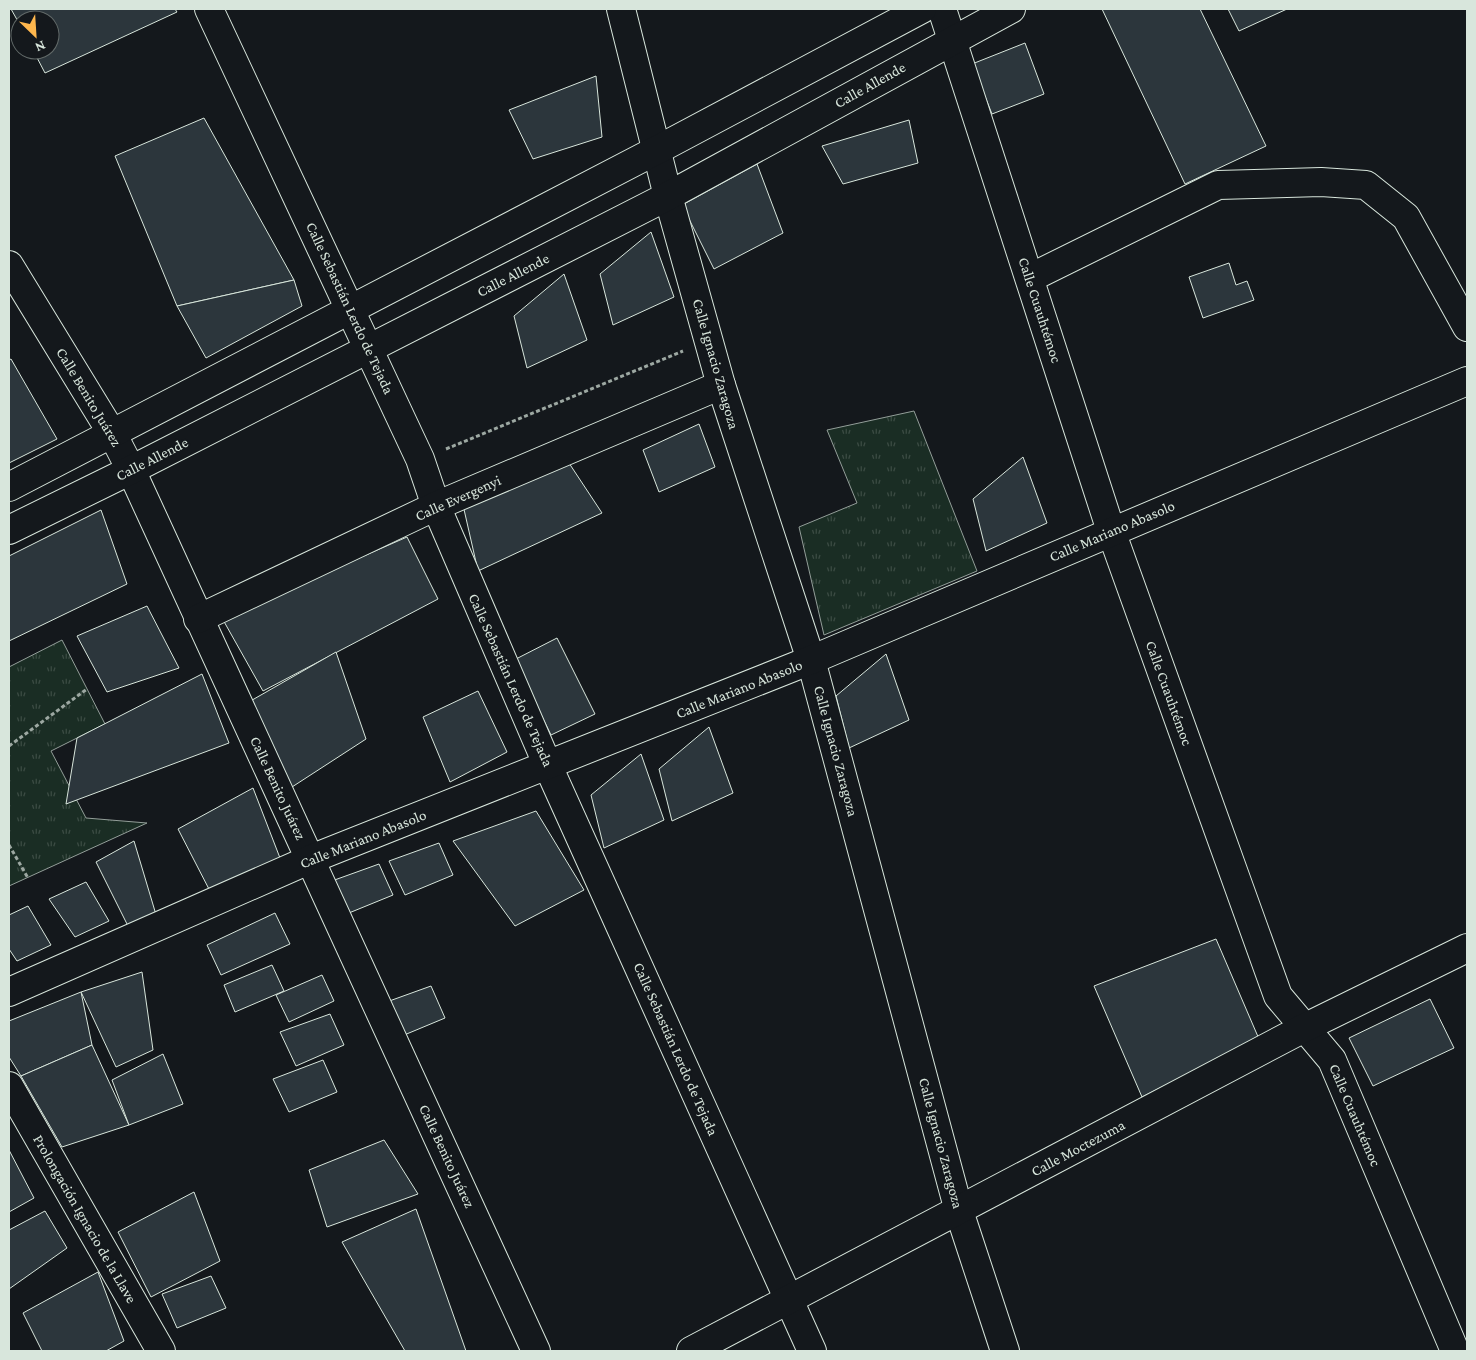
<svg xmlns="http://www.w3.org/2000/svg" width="1476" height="1360" font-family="'Crimson Pro',serif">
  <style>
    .grass { fill: url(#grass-tufts); stroke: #939e99 }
    .building { fill: #2c363c; stroke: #d8e6dc }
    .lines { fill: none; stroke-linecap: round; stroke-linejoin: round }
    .minor-casing { stroke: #d8e6dc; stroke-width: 30 }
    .primary-casing { stroke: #d8e6dc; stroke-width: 30 }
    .path { stroke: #9da8a2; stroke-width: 3; stroke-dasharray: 4 2.5; stroke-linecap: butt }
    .minor { stroke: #14181c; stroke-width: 28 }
    .primary { stroke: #14181c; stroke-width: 28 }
    .labels { text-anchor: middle; stroke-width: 4; stroke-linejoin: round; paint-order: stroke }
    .street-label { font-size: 15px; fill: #d8e6dc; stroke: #14181c }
  </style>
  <defs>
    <pattern id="grass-tufts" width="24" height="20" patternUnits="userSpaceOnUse" patternTransform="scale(1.25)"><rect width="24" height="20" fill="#1a2d24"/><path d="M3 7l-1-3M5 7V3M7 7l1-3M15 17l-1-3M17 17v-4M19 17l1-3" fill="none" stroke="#3b4b43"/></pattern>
  </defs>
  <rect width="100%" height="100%" fill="#14181c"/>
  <!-- grass -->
  <g class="grass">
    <path d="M914 411 977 571 824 635 799 527 857 503 827 430Z"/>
    <path d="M62 640 105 724 51 751 86 818 147 823 9 886V667Z"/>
  </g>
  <!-- building -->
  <g class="building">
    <path d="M11 9H175L177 12 45 73 33 50H50V20H20V25Z"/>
    <path d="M1102 9H1200L1266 146 1185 184Z"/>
    <path d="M1228 9H1287L1239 31Z"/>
    <path d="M1025 43 1044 94 992 114 972 64Z"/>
    <path d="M596 76 602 137 533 159 509 110Z"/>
    <path d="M204 118 294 280 177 306 115 156Z"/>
    <path d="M909 120 918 163 843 184 822 146Z"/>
    <path d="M757 164 783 233 714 269 682 205Z"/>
    <path d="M651 232 674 297 613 325 600 274Z"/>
    <path d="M1229 263 1236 285 1247 281 1254 300 1203 318 1189 277Z"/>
    <path d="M564 274 587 340 527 368 514 316Z"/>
    <path d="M294 280 302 306 206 358 177 306Z"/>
    <path d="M11 359 57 439 9 463V360Z"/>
    <path d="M699 424 715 467 659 492 643 450Z"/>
    <path d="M565 457 602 513 478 571 463 505Z"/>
    <path d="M1023 457 1047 523 986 551 973 499Z"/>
    <path d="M101 510 127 584 9 641V556Z"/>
    <path d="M407 537 438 599 263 691 222 618Z"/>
    <path d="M147 606 179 668 107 692 77 636Z"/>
    <path d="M557 638 595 714 551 735 514 660Z"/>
    <path d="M336 652 366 739 292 787 247 703Z"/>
    <path d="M886 654 909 720 849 748 836 696Z"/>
    <path d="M202 674 229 743 66 804 77 738Z"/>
    <path d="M478 691 507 752 450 782 423 717Z"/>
    <path d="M709 727 733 793 672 821 659 769Z"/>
    <path d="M641 754 664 820 604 848 591 795Z"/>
    <path d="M253 788 280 858 211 893 178 829Z"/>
    <path d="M536 811 584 890 515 926 453 841Z"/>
    <path d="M134 841 157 918 128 926 96 862Z"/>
    <path d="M439 843 453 875 405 895 389 861Z"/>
    <path d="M379 864 393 895 344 915 329 882Z"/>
    <path d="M86 882 109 921 75 937 49 899Z"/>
    <path d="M28 906 51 945 17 961 9 949V915Z"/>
    <path d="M275 913 290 944 221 975 207 945Z"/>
    <path d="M1216 939 1259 1039 1142 1097 1094 986Z"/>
    <path d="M272 965 284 991 235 1012 224 985Z"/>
    <path d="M142 972 153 1050 116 1067 81 992Z"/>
    <path d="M322 975 334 1001 289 1022 276 995Z"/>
    <path d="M431 986 445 1018 397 1038 381 1004Z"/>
    <path d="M81 992 92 1045 21 1076 9 1057V1021Z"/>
    <path d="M1430 999 1454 1048 1373 1086 1349 1038Z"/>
    <path d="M330 1014 344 1045 296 1066 280 1032Z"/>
    <path d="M92 1045 129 1125 62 1147 21 1076Z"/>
    <path d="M163 1054 183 1104 129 1125 112 1080Z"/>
    <path d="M323 1060 337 1092 289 1112 273 1079Z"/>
    <path d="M384 1140 418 1194 327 1227 309 1170Z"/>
    <path d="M9 1150 34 1198 9 1212Z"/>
    <path d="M194 1192 220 1261 151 1297 118 1232Z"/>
    <path d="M416 1209 466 1351H405L342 1242Z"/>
    <path d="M45 1211 67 1248 9 1289V1230Z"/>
    <path d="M98 1272 124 1341 106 1351H42L23 1313Z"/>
    <path d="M211 1276 226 1308 177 1328 162 1294Z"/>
  </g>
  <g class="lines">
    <defs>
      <g id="minor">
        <path d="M209 9 420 459 436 506 548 766 812 1351"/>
        <path d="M621 9 668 196 721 385 811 660 959 1211 1005 1351"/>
        <path d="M942 9 1111 531 1278 996 1332 1060 1455 1351"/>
        <path d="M9 265 113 435 131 470 536 1351"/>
        <path d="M1030 278 1218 185 1321 182 1366 185 1406 217 1467 327"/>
        <path d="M198 619 436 506 721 385"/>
        <path d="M9 992 311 859 811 660 1467 381"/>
        <path d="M9 1086 161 1351"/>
        <path d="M691 1351 1304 1028 1467 948"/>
      </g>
      <g id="primary">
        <path d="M9 487 657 150 922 9"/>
        <path d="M9 530 131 470 668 196 1011 9"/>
      </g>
    </defs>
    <!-- minor casing -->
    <use href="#minor" class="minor-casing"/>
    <!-- primary casing -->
    <use href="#primary" class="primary-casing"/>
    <!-- path -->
    <g class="path">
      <path d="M446 449 683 351"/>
      <path d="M9 746 87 689"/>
      <path d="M9 845 28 878"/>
    </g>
    <!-- minor -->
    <use href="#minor" class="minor"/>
    <!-- primary -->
    <use href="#primary" class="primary"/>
  </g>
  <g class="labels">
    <!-- street labels -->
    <g class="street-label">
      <text transform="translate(870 85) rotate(-29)" y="5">Calle Allende</text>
      <text transform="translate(513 275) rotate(-27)" y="5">Calle Allende</text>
      <text transform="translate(350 308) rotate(65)" y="5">Calle Sebastián Lerdo de Tejada</text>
      <text transform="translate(1040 310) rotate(72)" y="5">Calle Cuauhtémoc</text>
      <text transform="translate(716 364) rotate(74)" y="5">Calle Ignacio Zaragoza</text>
      <text transform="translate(89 397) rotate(59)" y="5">Calle Benito Juárez</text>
      <text transform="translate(152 459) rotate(-27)" y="5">Calle Allende</text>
      <text transform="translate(458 498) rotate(-24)" y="5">Calle Evergenyi</text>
      <text transform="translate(1112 531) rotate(-23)" y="5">Calle Mariano Abasolo</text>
      <text transform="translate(511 680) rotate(66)" y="5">Calle Sebastián Lerdo de Tejada</text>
      <text transform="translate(739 689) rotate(-22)" y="5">Calle Mariano Abasolo</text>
      <text transform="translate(1169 693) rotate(70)" y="5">Calle Cuauhtémoc</text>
      <text transform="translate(836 751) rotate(75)" y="5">Calle Ignacio Zaragoza</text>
      <text transform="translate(278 788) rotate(65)" y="5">Calle Benito Juárez</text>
      <text transform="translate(363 839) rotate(-22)" y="5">Calle Mariano Abasolo</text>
      <text transform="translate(676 1049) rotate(66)" y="5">Calle Sebastián Lerdo de Tejada</text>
      <text transform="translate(1355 1115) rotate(67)" y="5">Calle Cuauhtémoc</text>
      <text transform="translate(941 1143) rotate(75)" y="5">Calle Ignacio Zaragoza</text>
      <text transform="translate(1078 1148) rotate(-28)" y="5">Calle Moctezuma</text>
      <text transform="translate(447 1156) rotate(65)" y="5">Calle Benito Juárez</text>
      <text transform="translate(85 1219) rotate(60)" y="5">Prolongación Ignacio de la Llave</text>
    </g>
  </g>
  <!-- border -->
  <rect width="1476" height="1360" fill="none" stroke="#d8e6dc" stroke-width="20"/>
  <!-- north arrow -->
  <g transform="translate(35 35) rotate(155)"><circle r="24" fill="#14181c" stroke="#626a69"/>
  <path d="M0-4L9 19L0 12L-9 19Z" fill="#ffb74d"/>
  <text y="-8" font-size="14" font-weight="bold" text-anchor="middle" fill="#d8e6dc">N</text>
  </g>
</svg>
